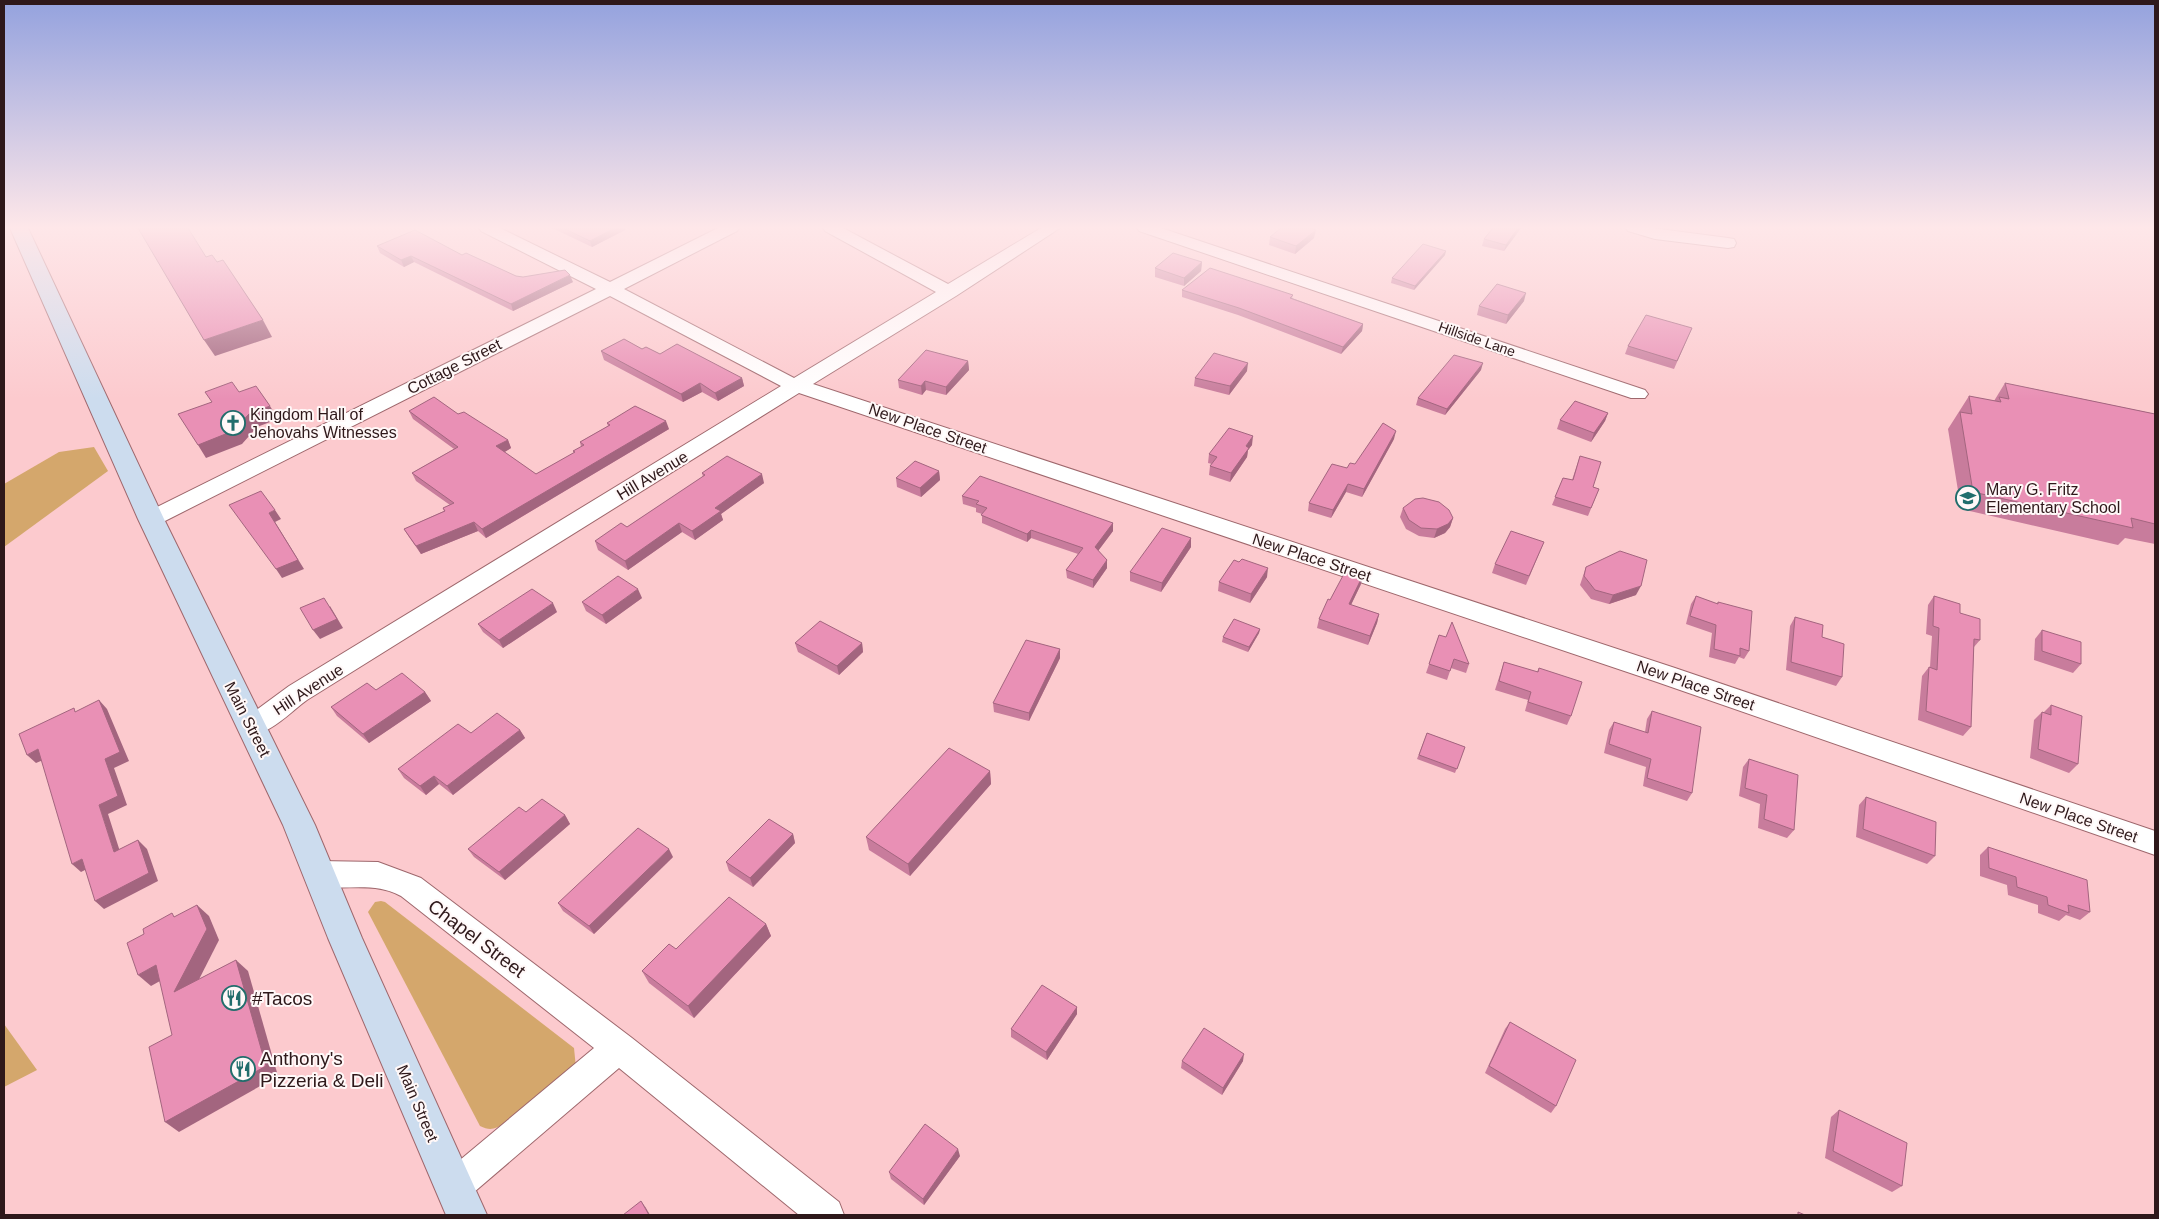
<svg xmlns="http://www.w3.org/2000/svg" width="2159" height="1219" font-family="Arial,sans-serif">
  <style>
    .green { fill: #d4a76c }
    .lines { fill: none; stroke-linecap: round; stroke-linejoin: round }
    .minor-casing { stroke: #9e676c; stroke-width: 2 }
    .secondary-casing { stroke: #9e676c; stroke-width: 2 }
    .minor { fill: #fff; fill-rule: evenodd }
    .secondary { fill: #ccdcee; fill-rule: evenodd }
    .wall { fill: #c87c9c }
    .shaded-wall { fill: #a3657f }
    .building { fill: #e990b5; stroke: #a3657f }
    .labels { text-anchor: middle; stroke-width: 4; stroke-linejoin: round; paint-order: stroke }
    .far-street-label { font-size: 14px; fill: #2e181a; stroke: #fff8f8 }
    .street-label { font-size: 16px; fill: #2e181a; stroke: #fff8f8 }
    .poi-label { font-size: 16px; fill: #2e181a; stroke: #fff8f8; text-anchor: start }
    .near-street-label { font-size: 19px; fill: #2e181a; stroke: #fff8f8 }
    .near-poi-label { font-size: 19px; fill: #2e181a; stroke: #fff8f8; text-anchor: start }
  </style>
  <rect width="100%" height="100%" fill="#fccace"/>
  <!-- green -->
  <g class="green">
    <path d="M94 447 108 471 4 547V484L59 452Z"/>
    <path d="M381 901 385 902 574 1048 576 1068 504 1124C495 1129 490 1131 480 1126L368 912 375 902Z"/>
    <path d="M4 1024 37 1070 4 1087Z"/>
  </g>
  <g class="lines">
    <defs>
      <g id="minor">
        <path d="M479 228H500L610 282 718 228H739L737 231 624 289 794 378 936 292 825 231 823 228H843L948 284 1041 228H1060L956 296 813 384 1675 668 2155 831V855L1657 682 799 393 307 700C290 712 266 740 244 733L240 726 244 719 289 686 781 386 610 296 159 524 151 526 143 524 140 519 143 514 596 289 481 231Z"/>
        <path d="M1137 228H1161L1645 390 1648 394 1645 398H1631L1139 231Z"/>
        <path d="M1626 228H1652L1728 238 1734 239 1736 243 1734 247 1728 248 1655 239 1628 231Z"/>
        <path d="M319 861 378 862 421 878 632 1038 839 1202 844 1215H799L619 1068 466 1199 454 1205 442 1199 436 1187 442 1175 594 1048 401 896C370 879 339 894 309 883L305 874 309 865Z"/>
      </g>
      <path id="secondary" d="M10 228H28L164 519 315 825 362 938 487 1215H446L328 938 283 825 138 519Z"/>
    </defs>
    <!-- minor casing -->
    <use href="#minor" class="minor-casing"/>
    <!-- secondary casing -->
    <use href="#secondary" class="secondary-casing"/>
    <!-- minor -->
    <use href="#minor" class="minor"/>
    <!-- secondary -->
    <use href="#secondary" class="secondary"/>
  </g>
  <!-- wall -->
  <g class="wall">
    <path d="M552 228H625V230L592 247Z"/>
    <path d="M1493 228H1521L1504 251 1482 246 1484 239Z"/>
    <path d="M1270 237 1314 238 1295 254 1269 245Z"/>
    <path d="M377 246 462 255 516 276 523 277 573 282 513 311 414 262 404 267 380 253Z"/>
    <path d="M1445 255 1414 290 1391 283 1392 278Z"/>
    <path d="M1202 262 1201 271 1184 286 1155 277V268Z"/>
    <path d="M1182 290 1293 295 1292 298 1363 324 1362 331 1341 354 1238 315 1182 297Z"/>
    <path d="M1524 301 1506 324 1477 315 1479 306Z"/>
    <path d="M1692 328 1674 369 1625 354 1628 346Z"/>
    <path d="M642 349 742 378 744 386 718 401 702 392 683 402 604 360 601 351Z"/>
    <path d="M968 361 969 370 946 395 926 390 922 395 899 388 898 380Z"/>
    <path d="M1481 370 1445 415 1416 405 1418 398Z"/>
    <path d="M1247 371 1229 395 1194 386 1195 378Z"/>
    <path d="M2005 383 2155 414V544L2125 538 2118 545 1961 509 1948 429 1969 396 1994 401Z"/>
    <path d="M409 411 458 414 508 440 511 448 504 452 536 474 574 453 573 451 581 447 580 442 608 426 607 423 669 429 486 538 478 531 421 554 409 537 404 529 444 511 443 508 450 505 416 481 412 473 454 449 413 419Z"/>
    <path d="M1608 413 1605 421 1591 442 1557 429 1560 420Z"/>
    <path d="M1394 439 1362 497 1346 492 1331 518 1308 511 1309 503 1347 468 1355 464Z"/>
    <path d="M1252 445 1248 450 1247 457 1230 482 1209 475 1210 466 1212 464 1208 463 1209 454Z"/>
    <path d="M1580 456 1593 487 1599 489 1588 516 1552 505 1563 478 1572 480Z"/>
    <path d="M939 471 940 480 921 497 897 487 896 478Z"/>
    <path d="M702 473 764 483 721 514 723 520 695 540 682 532 628 570 598 550 595 541 627 527 703 477Z"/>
    <path d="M962 496 1113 523V531L1098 551 1107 560V568L1093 588 1067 578 1066 570 1078 554 1031 538 1027 542 982 523V514L976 512V508L963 504Z"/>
    <path d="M1403 508 1453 518 1450 527 1445 533 1434 538 1419 536 1406 529 1400 517Z"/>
    <path d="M1191 538V547L1161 592 1130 581V572Z"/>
    <path d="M1544 542 1526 585 1492 573 1495 564Z"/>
    <path d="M1586 567 1636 595 1609 604 1591 599 1580 585Z"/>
    <path d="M1267 577 1250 603 1218 591 1219 582Z"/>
    <path d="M1361 584 1351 605 1379 614 1377 623 1368 645 1317 628 1319 619 1330 600Z"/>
    <path d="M1696 596 1717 604 1718 602 1749 651 1744 659 1739 657 1735 664 1709 657 1712 633 1686 624 1691 604Z"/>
    <path d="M1934 596 1960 613 1980 640 1974 647 1971 727 1963 736 1918 720 1922 676 1929 667H1930L1932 636 1926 634 1928 605Z"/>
    <path d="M642 598 606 624 586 611 582 602Z"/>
    <path d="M557 612 503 648 483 632 478 624Z"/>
    <path d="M1795 617 1822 637 1842 677 1836 686 1786 670 1790 626Z"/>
    <path d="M1260 629 1259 633 1248 652 1222 642 1223 637Z"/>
    <path d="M2042 630 2081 664 2073 673 2034 660 2035 639Z"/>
    <path d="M1439 635 1469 664 1466 673 1451 668 1447 680 1426 673Z"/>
    <path d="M795 643H862L863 652 839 675 798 652Z"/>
    <path d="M1060 649V658L1029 721 994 712 993 703Z"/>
    <path d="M1504 662 1537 672 1539 668 1571 716 1567 725 1525 711 1528 700 1495 690Z"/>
    <path d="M376 690 425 692 431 701 369 743 337 716 331 707Z"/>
    <path d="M2051 705 2078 764 2069 773 2030 758 2034 720 2042 712H2044Z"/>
    <path d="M1652 711 1692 793 1687 801 1643 786 1646 767 1604 753 1609 730 1614 722 1645 732 1647 719Z"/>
    <path d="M520 730 525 738 453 795 439 784 426 795 404 778 398 769 471 733Z"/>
    <path d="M1427 733 1465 747 1455 773 1417 759Z"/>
    <path d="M1749 759 1794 830 1787 838 1758 828 1760 804 1739 796 1743 767Z"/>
    <path d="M990 771 991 784 910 876 869 850 866 837Z"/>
    <path d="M1866 797 1935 856 1927 864 1856 837 1859 805Z"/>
    <path d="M526 812 565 815 570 824 505 880 474 857 468 849Z"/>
    <path d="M793 834 795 843 753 887 729 871 726 862Z"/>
    <path d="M1988 847 2090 912 2080 920 2066 915 2059 921 2038 913V905L2008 895 2007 885 1980 876V855Z"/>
    <path d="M673 857 594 934 563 911 558 903Z"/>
    <path d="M766 924 771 936 694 1018 649 983 642 971 676 949Z"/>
    <path d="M1077 1007V1014L1047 1060 1011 1037V1029Z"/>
    <path d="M1510 1022 1556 1106 1551 1113 1485 1073 1505 1029Z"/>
    <path d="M1182 1061H1243L1222 1095 1181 1068Z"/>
    <path d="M1839 1110 1902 1186 1892 1192 1825 1158 1831 1117Z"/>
    <path d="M960 1156 924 1205 891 1179 889 1172Z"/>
  </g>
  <!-- shaded-wall -->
  <g class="shaded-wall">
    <path d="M615 228H625V230L592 247 590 241Z"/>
    <path d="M1518 228H1521L1504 251 1506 245Z"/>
    <path d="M1316 230 1314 238 1295 254 1296 246Z"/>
    <path d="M1446 251 1445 255 1414 290 1415 286Z"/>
    <path d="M411 256 414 262 404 267 401 260Z"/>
    <path d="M1202 262 1201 271 1184 286V278Z"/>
    <path d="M570 275 573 282 513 311 511 304Z"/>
    <path d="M1526 293 1524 301 1506 324 1508 315Z"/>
    <path d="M263 320 272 337 215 356 204 340Z"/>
    <path d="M1363 324 1362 331 1341 354 1343 347Z"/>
    <path d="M968 361 969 370 946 395V387Z"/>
    <path d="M1248 363 1247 371 1229 395 1230 386Z"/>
    <path d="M1483 363 1481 370 1445 415 1447 409Z"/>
    <path d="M742 378 744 386 718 401 715 393Z"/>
    <path d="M925 381 926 390 922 395 921 386Z"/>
    <path d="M700 383 702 392 683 402 681 394Z"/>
    <path d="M270 406 278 419 257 427 242 444 206 458 198 445 249 414Z"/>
    <path d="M1608 413 1605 421 1591 442 1594 433Z"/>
    <path d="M666 421 669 429 486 538 482 529Z"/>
    <path d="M1396 431 1394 439 1362 497 1364 489Z"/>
    <path d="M1253 436 1252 445 1248 450 1247 457 1230 482 1231 473 1246 446Z"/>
    <path d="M508 440 511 448 500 455 496 446Z"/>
    <path d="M939 471 940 480 921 497 920 488Z"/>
    <path d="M762 474 764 483 721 514 723 520 695 540 692 531 715 508Z"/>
    <path d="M1348 484 1346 492 1331 518 1333 510Z"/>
    <path d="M275 510 281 519 275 522 304 569 282 578 276 569 269 513Z"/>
    <path d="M1453 518 1450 527 1445 533 1434 538 1437 529Z"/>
    <path d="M474 522 478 531 421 554 416 546Z"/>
    <path d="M679 523 682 532 628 570 625 561Z"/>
    <path d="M1113 523V531L1095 555V547Z"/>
    <path d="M1031 530V538L1027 542V534Z"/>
    <path d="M1191 538V547L1161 592 1162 583Z"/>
    <path d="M1107 560V568L1093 588V580Z"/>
    <path d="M1268 568 1267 577 1250 603 1251 594Z"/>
    <path d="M1363 575 1361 584 1347 613 1349 604Z"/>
    <path d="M1641 586 1636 595 1609 604 1613 595Z"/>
    <path d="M638 589 642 598 606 624 602 615Z"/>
    <path d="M553 603 557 612 503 648 499 640Z"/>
    <path d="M330 606 343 628 320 639 313 630Z"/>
    <path d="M1379 614 1377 623 1368 645 1370 636Z"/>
    <path d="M1260 629 1259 633 1248 652 1249 647Z"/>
    <path d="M862 643 863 652 839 675 837 666Z"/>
    <path d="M1060 649V658L1029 721V713Z"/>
    <path d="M425 692 431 701 369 743 363 734Z"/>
    <path d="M99 700 107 709 129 761 114 768 127 805 108 814 123 861 114 852 99 805 105 759Z"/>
    <path d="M520 730 525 738 453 795 447 786Z"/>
    <path d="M38 749 48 758 36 763 27 755Z"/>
    <path d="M990 771 991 784 910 876 908 864Z"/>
    <path d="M434 776 439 784 426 795 420 786Z"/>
    <path d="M565 815 570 824 505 880 499 872Z"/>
    <path d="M793 834 795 843 753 887 750 878Z"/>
    <path d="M138 840 147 849 158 881 104 909 95 901Z"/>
    <path d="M669 849 673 857 594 934 589 926Z"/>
    <path d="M82 859 91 867 81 872 72 864Z"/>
    <path d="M197 905 209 916 219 940 187 1003 174 992Z"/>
    <path d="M766 924 771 936 694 1018 688 1006Z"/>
    <path d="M236 960 248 971 278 1076 179 1132 165 1122Z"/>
    <path d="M156 965 169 976 151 986 138 975Z"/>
    <path d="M1077 1007V1014L1047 1060 1046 1052Z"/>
    <path d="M1244 1054 1243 1061 1222 1095 1223 1088Z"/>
    <path d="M958 1149 960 1156 924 1205 923 1199Z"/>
    <path d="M641 1201 646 1208 650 1215H649Z"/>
  </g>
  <!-- building -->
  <g class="building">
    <path d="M138 228H188L206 257 212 255 217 262 223 260 263 320 204 340Z"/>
    <path d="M563 228H615L590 241Z"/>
    <path d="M1281 228H1310L1316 230 1296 246 1270 237Z"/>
    <path d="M1493 228H1518L1506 245 1484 239Z"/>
    <path d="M415 230 462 255 466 253 516 276 523 277 565 270 570 275 511 304 411 256 401 260 377 246Z"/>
    <path d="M1423 244 1446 251 1415 286 1392 278Z"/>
    <path d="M1173 253 1202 262 1184 278 1155 268Z"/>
    <path d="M1210 268 1293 295 1290 298 1363 324 1343 347 1239 308 1182 290Z"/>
    <path d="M1497 284 1526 293 1508 315 1479 306Z"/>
    <path d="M1646 315 1692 328 1677 361 1628 346Z"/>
    <path d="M624 339 642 349 646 347 660 354 677 344 742 378 715 393 700 383 681 394 601 351Z"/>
    <path d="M926 350 968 361 946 387 925 381 921 386 898 380Z"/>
    <path d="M1214 353 1248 363 1230 386 1195 378Z"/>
    <path d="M1454 355 1483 363 1447 409 1418 398Z"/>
    <path d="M232 382 239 392 256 386 270 406 249 414 233 431 198 445 178 414 212 402 205 392Z"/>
    <path d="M2005 383 2155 414V524L2131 518 2133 528 1973 492 1960 412 1972 414 1969 396 2001 402 1999 397 2009 399Z"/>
    <path d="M434 397 458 414 464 412 508 440 496 446 536 474 575 452 573 451 584 445 580 442 610 425 607 423 635 406 666 421 482 529 474 522 416 546 404 529 445 511 443 508 454 503 412 473 458 447 409 411Z"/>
    <path d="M1575 401 1608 413 1594 433 1560 420Z"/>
    <path d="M1383 423 1396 431 1364 489 1348 484 1333 510 1309 503 1332 464 1347 468 1350 463 1355 464Z"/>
    <path d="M1229 428 1253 436 1246 446 1249 448 1231 473 1210 466 1217 457 1209 454Z"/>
    <path d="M727 456 762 474 715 508 721 511 692 531 679 523 625 561 595 541 621 523 627 527 705 475 702 473Z"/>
    <path d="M1580 456 1601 462 1593 487 1599 489 1591 508 1555 497 1563 478 1573 480Z"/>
    <path d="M915 461 939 471 920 488 896 478Z"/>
    <path d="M980 476 1113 523 1095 547 1107 560 1093 580 1066 570 1083 548 1031 530 1027 534 981 515 987 508 976 504 979 501 962 496Z"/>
    <path d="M261 491 275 510 269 513 298 560 276 569 229 505Z"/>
    <path d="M1423 498 1439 502 1449 510 1453 518 1448 524 1437 529 1421 528 1409 520 1403 508 1415 499Z"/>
    <path d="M1162 528 1191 538 1162 583 1130 572Z"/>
    <path d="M1511 531 1544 542 1529 576 1495 564Z"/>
    <path d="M1620 551 1647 560 1641 586 1613 595 1595 590 1584 576 1586 567Z"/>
    <path d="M1242 559 1268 568 1251 594 1219 582 1234 560 1239 562Z"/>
    <path d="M1346 570 1363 575 1349 604 1379 614 1370 636 1319 619 1328 599 1330 600Z"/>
    <path d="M618 576 638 589 602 615 582 602Z"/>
    <path d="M532 589 553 603 499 640 478 624Z"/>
    <path d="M1696 596 1718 604V602L1752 611 1749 651 1740 648V656L1714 649 1716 625 1690 616Z"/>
    <path d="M1934 596 1960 604V613L1980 619V640L1974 639 1971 727 1926 711 1929 667 1937 670 1939 628 1933 626Z"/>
    <path d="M324 598 337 619 313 630 300 608Z"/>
    <path d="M1795 617 1823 625 1822 637 1844 644 1842 677 1791 662Z"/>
    <path d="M1234 619 1260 629 1249 647 1223 637Z"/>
    <path d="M820 621 862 643 837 666 795 643Z"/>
    <path d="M1452 622 1469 664 1454 659 1450 671 1429 664 1439 635 1446 637Z"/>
    <path d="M2042 630 2081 642V664L2042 651Z"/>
    <path d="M1026 640 1060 649 1029 713 993 703Z"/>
    <path d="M1504 662 1538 672 1539 668 1582 682 1571 716 1528 702 1531 692 1499 681Z"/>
    <path d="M402 673 425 692 363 734 331 707 367 683 376 690Z"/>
    <path d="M99 700 120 752 105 759 118 796 99 805 114 852 138 840 149 873 95 901 82 859 72 864 38 749 27 755 19 734 74 708 75 712Z"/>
    <path d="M2051 705 2082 716 2078 764 2038 749 2042 712 2051 715Z"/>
    <path d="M1652 711 1701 727 1692 793 1647 778 1651 759 1609 744 1614 722 1648 733Z"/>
    <path d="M497 713 520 730 447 786 434 776 420 786 398 769 458 724 471 733Z"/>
    <path d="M1427 733 1465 747 1457 769 1419 755Z"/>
    <path d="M949 748 990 771 908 864 866 837Z"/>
    <path d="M1749 759 1798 775 1794 830 1764 819 1767 795 1745 788Z"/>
    <path d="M1866 797 1936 822 1935 856 1863 829Z"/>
    <path d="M542 799 565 815 499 872 468 849 519 807 526 812Z"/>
    <path d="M769 819 793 834 750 878 726 862Z"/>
    <path d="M638 828 669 849 589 926 558 903Z"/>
    <path d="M1988 847 2087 880 2090 912 2068 905 2069 913 2048 905 2047 897 2017 887 2016 877 1989 868Z"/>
    <path d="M729 897 766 924 688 1006 642 971 669 944 676 949Z"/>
    <path d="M197 905 207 929 174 992 236 960 266 1066 165 1122 149 1047 172 1035 156 965 138 975 127 943 144 934 143 929 172 913 174 917Z"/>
    <path d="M1042 985 1077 1007 1046 1052 1011 1029Z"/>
    <path d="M1510 1022 1576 1060 1556 1106 1489 1066Z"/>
    <path d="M1204 1028 1244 1054 1223 1088 1182 1061Z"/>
    <path d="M1839 1110 1907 1143 1902 1186 1833 1151Z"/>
    <path d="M925 1124 958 1149 923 1199 889 1172Z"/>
    <path d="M641 1201 649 1215H623Z"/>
    <path d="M1798 1212 1805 1215H1798Z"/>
  </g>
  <!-- sky -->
  <linearGradient id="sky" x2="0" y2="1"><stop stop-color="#94a2de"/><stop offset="0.57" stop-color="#fee7e9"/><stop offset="1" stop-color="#fee7e9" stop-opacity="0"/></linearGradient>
  <rect width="2159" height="399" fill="url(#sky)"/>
  <!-- icons -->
  <defs>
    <symbol id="church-ring" viewBox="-11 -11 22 22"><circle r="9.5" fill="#fff8f8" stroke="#216d6c" stroke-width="1.5"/><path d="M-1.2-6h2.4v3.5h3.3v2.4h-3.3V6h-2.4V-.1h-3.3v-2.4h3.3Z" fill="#216d6c"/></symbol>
    <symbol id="school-ring" viewBox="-11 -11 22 22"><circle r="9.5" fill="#fff8f8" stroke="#216d6c" stroke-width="1.5"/><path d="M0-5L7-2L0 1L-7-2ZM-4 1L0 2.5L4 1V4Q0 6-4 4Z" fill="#216d6c"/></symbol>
    <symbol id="restaurant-ring" viewBox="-11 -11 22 22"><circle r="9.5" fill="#fff8f8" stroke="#216d6c" stroke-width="1.5"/><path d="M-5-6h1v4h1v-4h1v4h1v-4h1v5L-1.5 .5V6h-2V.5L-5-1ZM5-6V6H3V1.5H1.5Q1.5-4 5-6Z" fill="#216d6c"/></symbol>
  </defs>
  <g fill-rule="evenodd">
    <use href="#church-ring" x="219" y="409" width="28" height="28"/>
    <use href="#school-ring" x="1954" y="484" width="28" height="28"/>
    <use href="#restaurant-ring" x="220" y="984" width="28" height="28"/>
    <use href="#restaurant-ring" x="229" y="1055" width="28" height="28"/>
  </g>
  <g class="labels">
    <!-- far-street labels -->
    <g class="far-street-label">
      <text transform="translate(1477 339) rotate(19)" y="5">Hillside Lane</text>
    </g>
    <!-- street labels -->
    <g class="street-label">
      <text transform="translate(454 366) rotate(-27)" y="6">Cottage Street</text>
      <text transform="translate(928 428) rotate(19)" y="6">New Place Street</text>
      <text transform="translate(652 475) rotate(-31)" y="6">Hill Avenue</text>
      <text transform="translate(1312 557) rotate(18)" y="6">New Place Street</text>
      <text transform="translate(1696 685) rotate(19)" y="6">New Place Street</text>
      <text transform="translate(308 689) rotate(-33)" y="6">Hill Avenue</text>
      <text transform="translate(248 719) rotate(63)" y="6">Main Street</text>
      <text transform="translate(2079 817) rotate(19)" y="6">New Place Street</text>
      <text transform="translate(418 1103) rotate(67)" y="6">Main Street</text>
    </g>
    <!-- poi labels -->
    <g class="poi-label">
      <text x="250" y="420">Kingdom Hall of<tspan x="250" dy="18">Jehovahs Witnesses</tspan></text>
      <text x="1986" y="495">Mary G. Fritz<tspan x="1986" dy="18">Elementary School</tspan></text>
    </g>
    <!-- near-street labels -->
    <g class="near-street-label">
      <text transform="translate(477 938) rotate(37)" y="7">Chapel Street</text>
    </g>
    <!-- near-poi labels -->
    <g class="near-poi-label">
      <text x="252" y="1005">#Tacos</text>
      <text x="260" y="1065">Anthony's<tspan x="260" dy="22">Pizzeria &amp; Deli</tspan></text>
    </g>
  </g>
  <!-- border -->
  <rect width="2159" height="1219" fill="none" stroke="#2e181a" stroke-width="10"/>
</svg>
